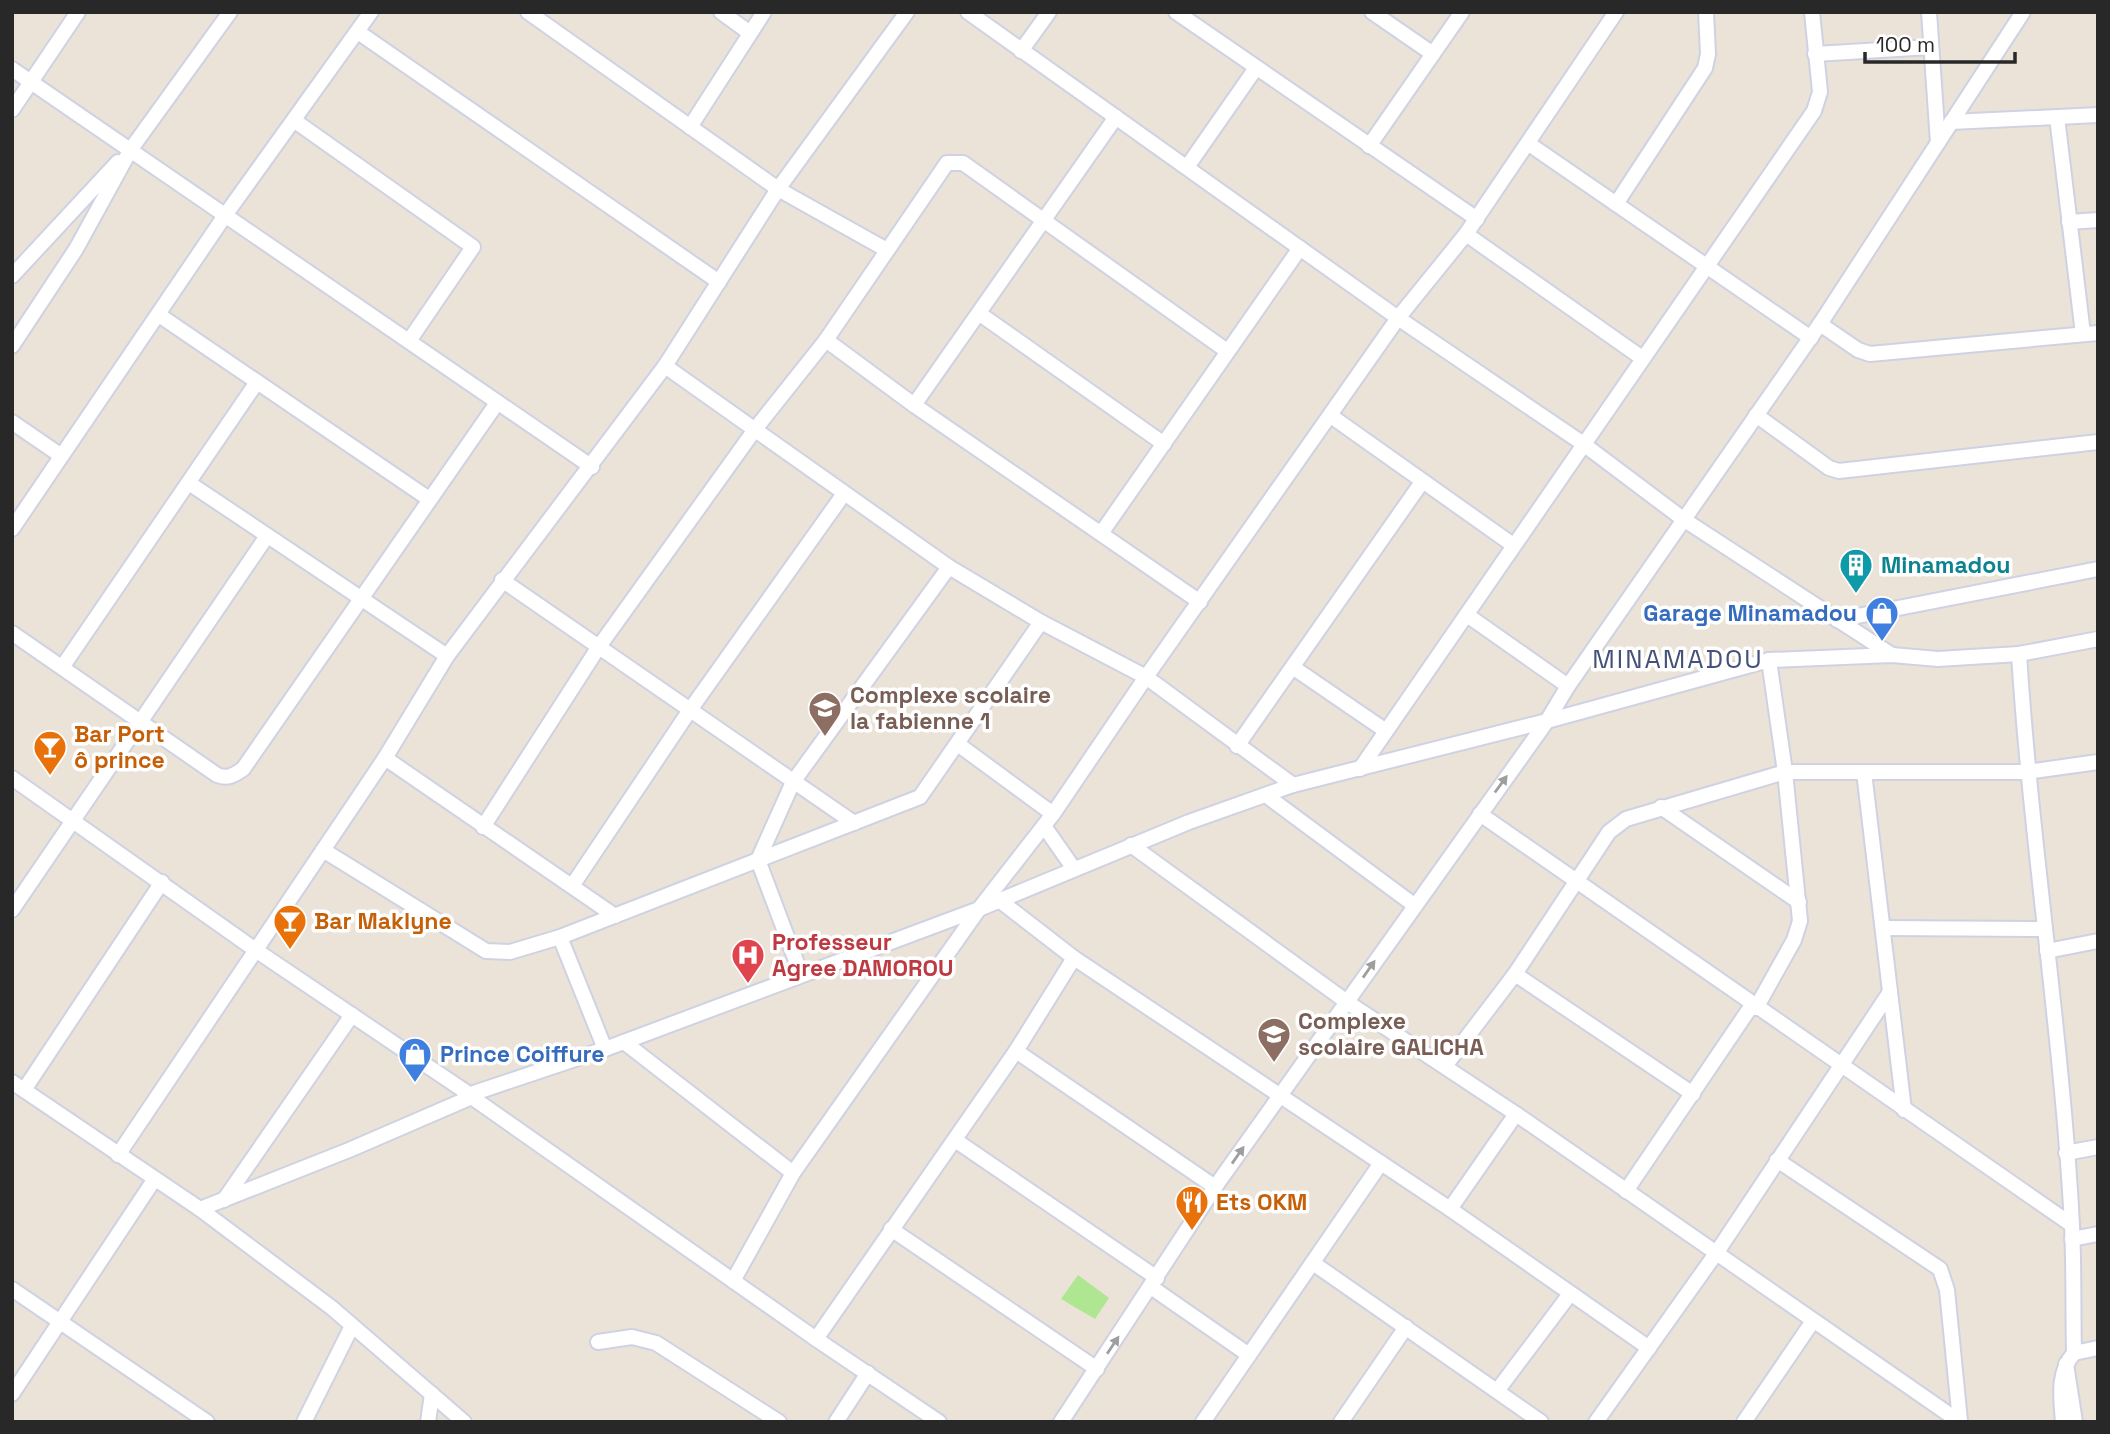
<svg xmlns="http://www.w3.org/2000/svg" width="2110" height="1434" font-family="'Space Grotesk',sans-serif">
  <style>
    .park { fill: #afe691 }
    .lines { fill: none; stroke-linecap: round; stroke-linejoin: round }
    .minor-casing { stroke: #ced2e2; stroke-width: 18 }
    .minor { stroke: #fff; stroke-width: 14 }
    .oneway { fill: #9e9e9e }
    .labels { text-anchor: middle; stroke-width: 7; stroke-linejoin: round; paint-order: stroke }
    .culture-label { font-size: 23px; font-weight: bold; fill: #0d838f; stroke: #fff; text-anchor: start }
    .shop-label { font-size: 23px; font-weight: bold; fill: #366cbe; stroke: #fff; text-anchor: end }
    .education-label { font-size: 23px; font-weight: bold; fill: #785e54; stroke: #fff; text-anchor: start }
    .food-label { font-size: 23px; font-weight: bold; fill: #c56008; stroke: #fff; text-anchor: start }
    .health-label { font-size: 23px; font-weight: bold; fill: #be3a42; stroke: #fff; text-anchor: start }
    .quarter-label { font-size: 26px; letter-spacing: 2px; fill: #46517a; stroke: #fff }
  </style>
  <rect width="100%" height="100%" fill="#ebe3d8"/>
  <!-- park -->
  <path class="park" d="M1078 1275 1109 1298 1095 1319 1061 1299Z"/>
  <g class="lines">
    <defs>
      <g id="minor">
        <path d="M528 12 778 189 887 250"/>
        <path d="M721 12 750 33"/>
        <path d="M968 12 1398 318 1582 443 1683 519 1892 655"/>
        <path d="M1176 12 1477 219"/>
        <path d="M1372 12 1433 54"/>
        <path d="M1929 12 1938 143"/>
        <path d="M358 32 719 282"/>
        <path d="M1021 51 1049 12"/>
        <path d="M1815 54 1931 47"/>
        <path d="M12 69 592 467"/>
        <path d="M12 110 78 12"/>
        <path d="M2057 117 2083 334"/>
        <path d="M295 121 473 247 409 341"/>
        <path d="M1951 122 2098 115"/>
        <path d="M690 127 764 12"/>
        <path d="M1529 144 1811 338"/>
        <path d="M1369 146 1462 12"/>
        <path d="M1187 167 1256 68"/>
        <path d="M1616 204 1705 68 1708 54 1706 12"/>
        <path d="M2069 222 2098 220"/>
        <path d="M1466 234 1642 358"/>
        <path d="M12 276 118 162"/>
        <path d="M980 314 1164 444"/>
        <path d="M159 315 429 499"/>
        <path d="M1820 324 1858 350 1870 354 2098 333"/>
        <path d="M826 340 914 405 1200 602"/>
        <path d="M12 346 76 249 131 149 230 12"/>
        <path d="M665 366 949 567 1041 622 1146 677 1293 785"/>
        <path d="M914 405 1116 117"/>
        <path d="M1756 415 1829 468 1839 471 2098 442"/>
        <path d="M1331 416 1513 545"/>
        <path d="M12 422 60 455"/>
        <path d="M189 483 447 656"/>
        <path d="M12 529 226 214 371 12"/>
        <path d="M1102 532 1300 248"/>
        <path d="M502 580 854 823"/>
        <path d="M1467 615 1568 686"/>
        <path d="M1837 620 2098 569"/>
        <path d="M12 633 217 775C227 779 233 776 243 769L497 403"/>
        <path d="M2019 654C2031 845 2062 1034 2072 1225 2074 1268 2073 1310 2074 1353 2057 1373 2061 1397 2063 1422"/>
        <path d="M63 666 257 382"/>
        <path d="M1294 668 1386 731"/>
        <path d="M959 745 1053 814"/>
        <path d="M1237 746 1422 482"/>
        <path d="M385 758 615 916"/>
        <path d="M1360 769 1814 111 1820 92 1812 12"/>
        <path d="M1864 772 1904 1110"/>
        <path d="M12 778 257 951 466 1092"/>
        <path d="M1267 796 1414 905"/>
        <path d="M1661 807 1799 902"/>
        <path d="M1480 814 2072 1225"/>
        <path d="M1044 826 1074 869"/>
        <path d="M483 827 598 648 756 428 826 340 947 163H963L1227 351"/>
        <path d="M1131 845 1347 1002 1516 1114 1960 1422"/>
        <path d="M323 850 486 951 510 952 560 937 920 797 1041 622"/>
        <path d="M572 886 690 710 843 495"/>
        <path d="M999 900 1074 958 1450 1209 1649 1348"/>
        <path d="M12 910 267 536"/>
        <path d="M1883 928 2045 929"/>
        <path d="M560 937 605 1049"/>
        <path d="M2047 951 2098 941"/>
        <path d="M801 974 758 860 793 782 949 567"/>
        <path d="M1515 974 1693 1094"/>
        <path d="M1756 1008 1794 940 1800 921 1785 772 1769 660"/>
        <path d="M624 1042 793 1173"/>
        <path d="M1016 1051 1215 1187"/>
        <path d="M1445 1066 1515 974 1609 832 1626 819 1785 772H2027L2098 762"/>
        <path d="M12 1082 200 1209 332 1308 464 1422"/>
        <path d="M24 1090 162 882"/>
        <path d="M474 1093 605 1049 979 909 1189 822 1293 785 1547 721 1769 660 1892 655 1938 659 2019 654 2098 639"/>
        <path d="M466 1098H473L816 1339 939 1422"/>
        <path d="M955 1140 1157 1278"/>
        <path d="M2066 1153 2098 1147"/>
        <path d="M118 1155 385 758 447 656 665 366 778 189 907 12"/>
        <path d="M1777 1160 1940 1269 1947 1290 1960 1421"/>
        <path d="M1626 1191 1752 1005"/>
        <path d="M224 1200 352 1015"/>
        <path d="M200 1209 349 1150 467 1099"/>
        <path d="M1450 1209 1516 1114"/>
        <path d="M891 1229 1097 1369"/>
        <path d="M2072 1239 2098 1234"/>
        <path d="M1313 1263 1541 1422"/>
        <path d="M733 1281 793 1173 979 909 1053 814 1146 677 1398 318 1466 234 1616 12"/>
        <path d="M1151 1287 1249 1355"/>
        <path d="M12 1289 207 1422"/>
        <path d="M816 1339 1016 1051 1074 958"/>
        <path d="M598 1342 632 1337 656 1343 779 1422"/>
        <path d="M2074 1353 2098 1348"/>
        <path d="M2066 1364 2075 1422"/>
        <path d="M1497 1391 1570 1294"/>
        <path d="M12 1394 154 1180"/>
        <path d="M304 1422 352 1326"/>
        <path d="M428 1422 432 1394"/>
        <path d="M836 1422 868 1373"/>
        <path d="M1061 1422 1215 1187 1547 721 1568 686 1820 324 2023 12"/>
        <path d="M1203 1422 1381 1163"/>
        <path d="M1341 1422 1406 1327"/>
        <path d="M1596 1422 1717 1252 1890 992"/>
        <path d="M1744 1422 1813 1321"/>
      </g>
    </defs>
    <!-- minor casing -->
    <use href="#minor" class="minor-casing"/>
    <!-- minor -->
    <use href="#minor" class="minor"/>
  </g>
  <!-- one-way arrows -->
  <defs><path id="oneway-solid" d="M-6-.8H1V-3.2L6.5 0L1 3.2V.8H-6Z" transform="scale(1.75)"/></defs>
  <g class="oneway">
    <use href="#oneway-solid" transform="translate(1501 784) rotate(-54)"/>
    <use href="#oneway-solid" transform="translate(1369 969) rotate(-55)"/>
    <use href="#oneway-solid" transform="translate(1238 1155) rotate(-55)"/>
    <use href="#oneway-solid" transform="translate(1113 1345) rotate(-56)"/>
  </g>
  <!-- icons -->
  <defs>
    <symbol id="building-pin" viewBox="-11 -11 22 30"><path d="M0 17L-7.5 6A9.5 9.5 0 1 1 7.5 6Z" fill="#0f9aa8" stroke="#fff"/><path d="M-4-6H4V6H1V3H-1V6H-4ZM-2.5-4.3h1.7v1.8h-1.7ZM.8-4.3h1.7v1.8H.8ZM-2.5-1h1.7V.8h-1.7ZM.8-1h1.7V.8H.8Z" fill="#fff"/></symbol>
    <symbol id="shop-pin" viewBox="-11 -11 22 30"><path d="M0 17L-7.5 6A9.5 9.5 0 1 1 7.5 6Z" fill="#3f7fe0" stroke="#fff"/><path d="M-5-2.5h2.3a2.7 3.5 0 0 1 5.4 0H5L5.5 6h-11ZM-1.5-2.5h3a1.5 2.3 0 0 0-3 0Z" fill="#fff"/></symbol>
    <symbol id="school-pin" viewBox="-11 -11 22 30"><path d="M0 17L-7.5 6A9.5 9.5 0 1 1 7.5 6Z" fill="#8d6e63" stroke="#fff"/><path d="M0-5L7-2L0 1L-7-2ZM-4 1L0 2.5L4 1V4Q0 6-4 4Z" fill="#fff"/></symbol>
    <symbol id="bar-pin" viewBox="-11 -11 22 30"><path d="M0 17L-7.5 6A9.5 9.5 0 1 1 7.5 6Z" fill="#e8710a" stroke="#fff"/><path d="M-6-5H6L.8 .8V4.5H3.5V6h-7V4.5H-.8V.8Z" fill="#fff"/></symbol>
    <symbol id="hospital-pin" viewBox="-11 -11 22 30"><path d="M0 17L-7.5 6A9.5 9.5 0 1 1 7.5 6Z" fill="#e0444e" stroke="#fff"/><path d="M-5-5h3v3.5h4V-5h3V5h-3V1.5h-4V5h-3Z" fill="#fff"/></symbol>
    <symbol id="restaurant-pin" viewBox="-11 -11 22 30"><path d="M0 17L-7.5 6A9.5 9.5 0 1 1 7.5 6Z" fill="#e8710a" stroke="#fff"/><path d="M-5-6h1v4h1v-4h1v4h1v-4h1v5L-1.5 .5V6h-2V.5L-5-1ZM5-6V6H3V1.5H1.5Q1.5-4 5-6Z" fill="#fff"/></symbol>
  </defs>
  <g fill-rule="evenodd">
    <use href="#building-pin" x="1837" y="546" width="38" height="52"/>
    <use href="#shop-pin" x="1863" y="594" width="38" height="52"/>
    <use href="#school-pin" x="806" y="689" width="38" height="52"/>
    <use href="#bar-pin" x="31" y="728" width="38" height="52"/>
    <use href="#bar-pin" x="271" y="902" width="38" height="52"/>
    <use href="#hospital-pin" x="729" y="936" width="38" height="52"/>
    <use href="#school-pin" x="1255" y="1015" width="38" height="52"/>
    <use href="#shop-pin" x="396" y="1035" width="38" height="52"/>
    <use href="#restaurant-pin" x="1173" y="1183" width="38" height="52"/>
  </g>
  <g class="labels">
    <!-- culture labels -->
    <g class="culture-label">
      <text x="1881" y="573">Minamadou</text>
    </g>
    <!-- shop labels -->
    <g class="shop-label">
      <text x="1857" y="621">Garage Minamadou</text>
      <text x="440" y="1062" text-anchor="start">Prince Coiffure</text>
    </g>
    <!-- education labels -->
    <g class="education-label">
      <text x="850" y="703">Complexe scolaire<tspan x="850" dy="26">la fabienne 1</tspan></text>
      <text x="1298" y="1029">Complexe<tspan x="1298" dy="26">scolaire GALICHA</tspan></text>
    </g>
    <!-- food labels -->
    <g class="food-label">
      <text x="74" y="742">Bar Port<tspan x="74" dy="26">ô prince</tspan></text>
      <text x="314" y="929">Bar Maklyne</text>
      <text x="1216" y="1210">Ets OKM</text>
    </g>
    <!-- health labels -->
    <g class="health-label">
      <text x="772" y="950">Professeur<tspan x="772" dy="26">Agree DAMOROU</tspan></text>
    </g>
    <!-- quarter labels -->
    <g class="quarter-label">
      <text x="1678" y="668">MINAMADOU</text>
    </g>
  </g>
  <!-- border -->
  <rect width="2110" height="1434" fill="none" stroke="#282828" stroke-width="28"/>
  <!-- scale -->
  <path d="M1865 52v10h150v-10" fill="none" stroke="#282828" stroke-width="3.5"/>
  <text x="1876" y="52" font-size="21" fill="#282828" stroke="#ffffff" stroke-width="5" paint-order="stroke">100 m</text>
</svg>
